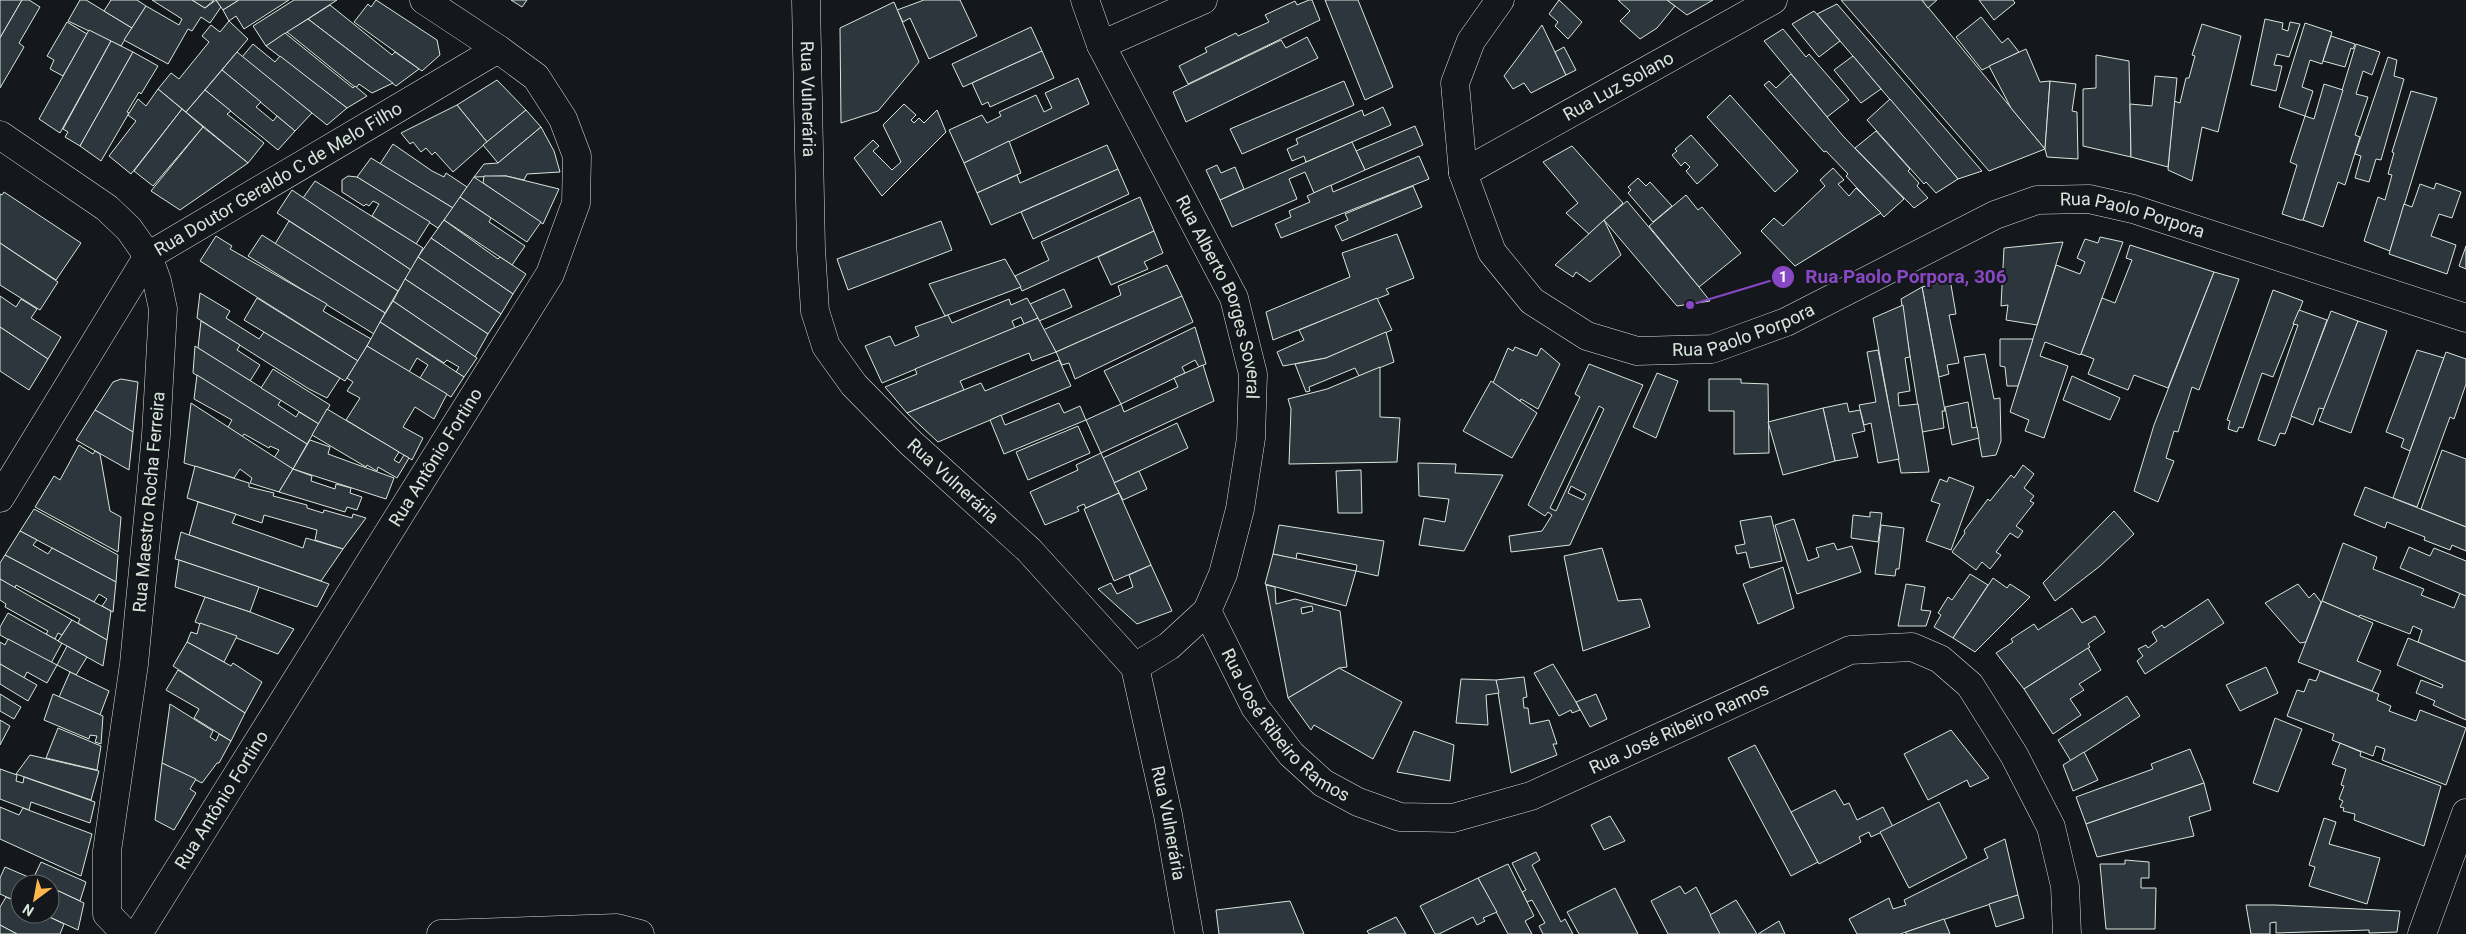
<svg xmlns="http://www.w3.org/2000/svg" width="2466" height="934" font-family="Roboto,sans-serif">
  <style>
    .building { fill: #2c363c; stroke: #d8e6dc; fill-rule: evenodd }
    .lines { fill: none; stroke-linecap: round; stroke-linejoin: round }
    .minor-casing { stroke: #d8e6dc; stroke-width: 29 }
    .tertiary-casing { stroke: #d8e6dc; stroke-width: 29 }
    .minor { stroke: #14181c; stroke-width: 28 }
    .tertiary { stroke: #14181c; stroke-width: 28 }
    .labels { text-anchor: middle; stroke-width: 4; stroke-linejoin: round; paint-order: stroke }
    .street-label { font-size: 18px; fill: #d8e6dc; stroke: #14181c }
    .leader { fill: none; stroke: #8948c3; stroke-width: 2 }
    .callout-dot { fill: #8948c3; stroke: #14181c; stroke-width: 2 }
    .mark-label { font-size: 15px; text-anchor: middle; font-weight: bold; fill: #fff }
    .callout-label { font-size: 19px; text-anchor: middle; font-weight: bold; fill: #8948c3; stroke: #14181c; stroke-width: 4; stroke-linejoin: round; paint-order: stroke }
  </style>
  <rect width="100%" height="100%" fill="#14181c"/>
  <!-- building -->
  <g class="building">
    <path d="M0 0H22L0 38Z"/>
    <path d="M22 0H29L40 7 19 43 24 47 0 88V38Z"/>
    <path d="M80 0H86L132 28 121 46 68 21Z"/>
    <path d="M111 0H137L146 6 132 28 104 11Z"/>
    <path d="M152 0H192L205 8 216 0 221 7 210 23 201 17 192 31 188 29 168 64 124 40 146 6 179 25 182 19Z"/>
    <path d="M192 0H214L205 8Z"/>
    <path d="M216 0H239L223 10Z"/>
    <path d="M239 0H289L244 29 236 16 229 21 223 10Z"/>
    <path d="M294 0H337L266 46 253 26Z"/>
    <path d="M376 0 437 40 440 55 422 71 354 22 368 4 371 7Z"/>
    <path d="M511 0H527L522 7Z"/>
    <path d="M924 0H960L977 36 929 59 910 18 903 22 897 10Z"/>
    <path d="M1309 0H1312L1320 20 1188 84 1179 66 1207 52 1205 48 1236 33 1238 36 1269 22 1265 15 1295 1 1297 5Z"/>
    <path d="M1325 0H1358L1393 87 1365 100Z"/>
    <path d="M1559 0 1582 22 1568 39 1555 26 1558 22 1549 14Z"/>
    <path d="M1618 0H1667L1675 6 1657 28 1640 39 1620 21 1630 11Z"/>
    <path d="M1667 0H1713L1687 15Z"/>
    <path d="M1841 0H1922L2045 149 1989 171Z"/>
    <path d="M1922 0H1937L1928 8Z"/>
    <path d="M1979 0H2013L2015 3 1994 20Z"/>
    <path d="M894 2 919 62 878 111 841 123 840 28Z"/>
    <path d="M1837 4 1982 171 1958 179 1817 14Z"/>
    <path d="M330 5 392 55 395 52 419 69 396 86 308 19Z"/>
    <path d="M1814 11 1840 41 1819 57 1792 24Z"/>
    <path d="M1981 17 2002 43 2008 38 2019 52 1982 70 1956 37Z"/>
    <path d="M308 19 371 67 393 83 372 93 359 84 356 88 287 32Z"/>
    <path d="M2265 19 2283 23 2282 29 2288 31 2290 22 2300 24 2289 57 2277 54 2274 65 2282 66 2276 91 2251 85Z"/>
    <path d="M229 21 248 39 186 112 158 89 171 73 179 79 209 42 202 36 211 25 220 32Z"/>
    <path d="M67 22 87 34 63 76 50 69 54 60 47 56Z"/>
    <path d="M2305 23 2332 32 2322 64 2310 60 2302 87 2313 91 2305 116 2279 107Z"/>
    <path d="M2202 24 2241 36 2218 132 2202 127 2192 181 2168 170 2174 101 2180 103 2186 78H2189L2195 56 2192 55Z"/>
    <path d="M1542 25 1566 75 1531 93 1524 83 1513 89 1504 76Z"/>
    <path d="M1031 27 1042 51 963 87 952 64Z"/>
    <path d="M1783 29 1806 57 1809 54 1849 100 1827 117 1764 41Z"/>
    <path d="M89 30 111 41 60 133 39 119Z"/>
    <path d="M285 33 353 88 355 86 367 96 347 108 266 46Z"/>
    <path d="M2331 36 2355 44 2353 49 2351 48 2345 67 2323 61Z"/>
    <path d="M1307 37 1318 58 1186 122 1173 92 1281 40 1286 48Z"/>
    <path d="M111 41 133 52 80 146 65 137 68 132 63 129Z"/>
    <path d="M253 44 275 62 280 56 347 108 327 125 242 57Z"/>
    <path d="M2356 44 2380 52 2372 75 2363 71 2356 94 2368 97 2355 135 2360 137 2345 185 2338 182 2323 227 2303 220Z"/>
    <path d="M1564 47 1576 70 1566 75 1555 52Z"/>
    <path d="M2026 49 2040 82 2050 81 2045 149 2011 108 1989 66Z"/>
    <path d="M1042 51 1054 78 990 107 988 102 982 105 972 83Z"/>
    <path d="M133 52 158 66 141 94 139 92 127 112 129 113 101 161 80 146Z"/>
    <path d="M237 52 312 113 295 131 222 70Z"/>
    <path d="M2096 55 2129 61 2131 157 2083 146V89L2096 88Z"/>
    <path d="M1853 56 1881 89 1861 103 1834 70Z"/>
    <path d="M2388 57 2397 60 2394 76 2404 79 2381 160 2376 159 2369 182 2355 178 2361 156 2355 154Z"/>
    <path d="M222 70 261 102 256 107 273 121 277 116 295 131 278 150 205 90Z"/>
    <path d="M1791 74 1843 136 1904 199 1884 217 1846 176 1848 174 1826 151 1824 152 1764 85 1769 81 1776 88Z"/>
    <path d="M2155 76 2177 78 2168 167 2131 157 2130 104 2152 106Z"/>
    <path d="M1078 78 1089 104 964 163 949 130 982 115 987 123 1001 116 999 112 1036 95 1044 112 1052 108 1045 93Z"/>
    <path d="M497 80 526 110 487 142 457 105Z"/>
    <path d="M1344 81 1354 105 1242 154 1230 129Z"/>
    <path d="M2050 81 2076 84 2072 111 2077 112 2078 159 2047 157 2045 149Z"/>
    <path d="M2324 84 2343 90 2303 220H2300L2282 214 2297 165 2290 162 2305 116 2314 119Z"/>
    <path d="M158 89 182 109 131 174 109 156 136 121 128 115 138 99 146 106Z"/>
    <path d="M205 90 231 111 227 114 264 143 248 163 186 112Z"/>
    <path d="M2411 91 2437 98 2390 251 2364 241 2378 197 2385 200 2392 175 2388 174 2394 153 2392 152Z"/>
    <path d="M1730 95 1798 171 1775 192 1707 117Z"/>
    <path d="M1890 99 1920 134 1958 179 1936 193 1926 182 1924 184 1867 120Z"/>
    <path d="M904 104 916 115 911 120 914 123 919 118 924 123 937 110 946 132 882 196 854 158 873 140 879 146 873 151 892 170 901 162 883 125Z"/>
    <path d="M457 105 487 142 453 172 435 152 432 155 426 148 421 152 413 142 410 144 401 133Z"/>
    <path d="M1383 107 1391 125 1306 162 1304 156 1292 161 1287 149 1298 144 1296 139 1362 110 1364 116Z"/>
    <path d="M182 109 203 127 153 186 134 171Z"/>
    <path d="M526 110 541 127 498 163 483 145Z"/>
    <path d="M1415 126 1423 145 1365 170 1356 151Z"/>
    <path d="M203 127 248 163 180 210 151 191Z"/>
    <path d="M541 127 554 151 560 172 527 174 524 180 506 176 474 177 484 164 498 163Z"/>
    <path d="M1876 131 1910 169 1908 171 1919 183 1917 186 1928 198 1914 208 1855 148Z"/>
    <path d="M1691 135 1718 165 1697 184 1686 171 1690 167 1685 162 1681 166 1672 155 1677 151 1675 149Z"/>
    <path d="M1009 141 1021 173 977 193 964 163Z"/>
    <path d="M1352 142 1365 170 1314 193 1305 172 1289 179 1297 199 1232 227 1220 200Z"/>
    <path d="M393 144 432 171 444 177 446 173 467 187 453 208 380 164Z"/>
    <path d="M1107 145 1118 169 991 225 977 193 1017 175 1020 183Z"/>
    <path d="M1572 146 1623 203 1589 234 1566 213 1578 203 1543 162Z"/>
    <path d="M1419 156 1429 179 1281 238 1275 224 1291 217 1289 211 1310 202 1307 196 1331 185 1333 192Z"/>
    <path d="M371 158 453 208 438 228 357 177Z"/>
    <path d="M1217 165 1221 173 1235 167 1244 189 1220 200 1206 170Z"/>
    <path d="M1833 168 1844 180 1838 184 1849 196 1856 188 1881 213 1795 266 1761 231 1774 218 1783 226 1825 186 1820 180Z"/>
    <path d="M1118 169 1129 194 1033 239 1021 212Z"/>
    <path d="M348 176 357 177 430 222 416 244 372 216 379 204 373 201 369 206 366 204 364 206 342 192V180Z"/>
    <path d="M484 176H506L559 189 543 224 483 183Z"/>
    <path d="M474 177 541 222 527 242 460 197Z"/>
    <path d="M1638 178 1646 186 1650 182 1672 206 1653 222 1628 193 1631 190 1628 187Z"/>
    <path d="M315 181 423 248 411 270 303 198Z"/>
    <path d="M2436 183 2461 192 2452 218 2439 214 2431 236 2456 245 2447 274 2389 254 2404 204 2412 207 2420 184 2434 189Z"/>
    <path d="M1413 186 1422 207 1342 241 1335 226 1348 220 1345 214Z"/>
    <path d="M292 190 411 270 398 291 277 213Z"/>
    <path d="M4 192 81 243 56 280 0 243V194L2 195Z"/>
    <path d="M1686 195 1698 210 1702 207 1741 253 1699 287 1649 226Z"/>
    <path d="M460 197 491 218 489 222 525 246 512 265 444 220Z"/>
    <path d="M1140 197 1154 231 1022 291 1015 276 1049 260 1041 242Z"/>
    <path d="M1627 201 1699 287 1710 301 1677 306 1604 220Z"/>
    <path d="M444 220 498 259 500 257 526 274 513 294 431 238Z"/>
    <path d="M1604 220 1621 255 1590 282 1576 272 1573 277 1555 265Z"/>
    <path d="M289 221 398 291 385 313 275 244Z"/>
    <path d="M941 221 952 250 848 290 837 259Z"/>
    <path d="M1154 231 1163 253 1144 262 1148 269 1111 285 1098 257Z"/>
    <path d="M1397 234 1414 278 1386 289 1389 294 1273 340 1266 312 1350 277 1342 253Z"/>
    <path d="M262 235 385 313 374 334 248 256Z"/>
    <path d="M216 236 232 246 230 249 327 304 323 311 371 339 358 361 200 261Z"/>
    <path d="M2100 237 2123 242 2081 354 2080 355 2045 342 2040 356 2068 366 2044 438 2025 431 2029 420 2010 412 2056 265 2080 274 2085 262 2077 258 2085 239 2098 243Z"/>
    <path d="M431 238 513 294 501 314 418 257Z"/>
    <path d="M2063 242 2037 325 2006 320 2008 305 2001 306 2004 248Z"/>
    <path d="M0 243 58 282 40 310 0 285Z"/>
    <path d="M2130 245 2214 272 2168 388 2134 375 2128 390 2088 374 2094 359 2081 354 2102 298 2115 303 2132 260 2126 258Z"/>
    <path d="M2466 246V269L2459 266Z"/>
    <path d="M418 257 501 314 488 334 405 279Z"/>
    <path d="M1005 259 1021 287 945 316 929 284Z"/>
    <path d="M1167 265 1182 296 1056 352 1043 330 1121 295 1118 286Z"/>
    <path d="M2214 272 2239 279 2199 390 2192 387 2178 432 2174 431 2166 458 2174 461 2158 502 2134 491 2154 425Z"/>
    <path d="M405 279 488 334 475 357 393 301Z"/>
    <path d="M1950 279 1956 314 1949 315 1959 363 1947 365 1949 374 1939 377 1922 287Z"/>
    <path d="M1922 287 1945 411H1942L1944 428 1922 432 1901 299Z"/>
    <path d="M1064 289 1072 307 1039 321 1030 304Z"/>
    <path d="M2273 290 2303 301 2273 377 2262 373 2243 428 2239 427 2237 432 2228 429 2230 421 2227 420Z"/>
    <path d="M200 293 230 311 226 318 259 339 264 332 340 378 327 398 309 389 197 318Z"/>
    <path d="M0 296 16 307 21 299 37 309 31 318 61 337 48 359 0 327Z"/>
    <path d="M1182 296 1193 322 1075 379 1069 363 1062 365 1056 352Z"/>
    <path d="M257 298 358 361 345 381 244 320Z"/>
    <path d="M1027 298 1038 318 1024 324 1021 317 1012 321 1015 328 882 383 865 346 890 336 895 346 919 336 915 327 948 315 952 323 1009 299 1011 305Z"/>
    <path d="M1377 298 1392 330 1326 358 1283 366 1277 352 1304 340 1299 330Z"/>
    <path d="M393 301 477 358 464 377 456 372 459 367 447 360 444 363 380 322Z"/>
    <path d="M1903 305 1910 357 1905 358 1910 391 1898 393 1899 406 1918 404 1929 472 1901 473 1873 318Z"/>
    <path d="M2299 310 2327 320 2285 434 2280 433 2275 446 2258 440 2298 325 2293 324Z"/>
    <path d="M2331 311 2358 321 2324 409 2319 408 2313 425 2291 416Z"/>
    <path d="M1038 318 1056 352 1032 361 1029 353 960 381 964 390 907 413 885 387 917 374 915 369Z"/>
    <path d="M201 321 240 345 237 350 260 365 250 381 198 348Z"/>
    <path d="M2358 321 2387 331 2351 433 2319 421Z"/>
    <path d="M380 322 464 377 451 397 420 378 428 365 417 358 409 372 367 346Z"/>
    <path d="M0 327 48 359 29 390 0 371Z"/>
    <path d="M1195 327 1206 364 1199 367 1195 360 1182 367 1185 373 1121 404 1104 371Z"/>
    <path d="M1386 332 1394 362 1359 376 1355 368 1309 387 1310 391 1306 392 1295 364 1326 358Z"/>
    <path d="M2000 339H2033L2018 386H2007L2005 367 2000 366Z"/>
    <path d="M195 346 281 400 278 405 296 417 299 412 319 424 307 444 193 373Z"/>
    <path d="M367 346 447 394 434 419 415 407 403 427 423 438 412 460 346 420 360 398 347 391 353 382 347 378Z"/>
    <path d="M1515 347 1537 356 1541 348 1560 364 1538 409 1521 399 1520 401 1493 383 1508 348 1513 351Z"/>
    <path d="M1878 350 1899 459 1878 463 1871 423 1864 425 1859 405 1876 402 1867 352Z"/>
    <path d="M2417 350 2444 358 2410 451 2401 447 2404 439 2386 432Z"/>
    <path d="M2446 352 2466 359V384L2454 419 2450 417 2417 507 2393 498Z"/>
    <path d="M1985 354 1994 399 2000 398 2001 441 1996 455 1982 457 1964 357Z"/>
    <path d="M1059 360 1071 386 938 442 907 413 981 383 985 391Z"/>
    <path d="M1589 364 1643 385 1570 545 1511 552 1509 536 1542 531 1552 515 1548 512 1545 516 1528 505 1580 397 1575 394ZM1599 406 1604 409 1556 511 1550 508ZM1571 486 1586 494 1583 500 1568 493Z"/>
    <path d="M1203 365 1214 401 1101 453 1086 420 1121 404 1124 412 1178 387 1174 378Z"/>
    <path d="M1380 367V417L1400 418 1397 462 1289 464 1291 409 1288 399 1327 389Z"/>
    <path d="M273 369 330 405 319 424 261 388Z"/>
    <path d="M1657 373 1678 381 1656 438 1633 427Z"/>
    <path d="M197 375 307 444 293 469 274 458 279 450 270 446 269 448 244 434 242 437 228 427 232 420 194 399Z"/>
    <path d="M2072 376 2120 398 2110 420 2063 400Z"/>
    <path d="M121 379 138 382 133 432 95 410 113 382Z"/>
    <path d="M1709 379H1741V383L1768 384 1769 453 1734 454V411H1709Z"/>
    <path d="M1491 381 1537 413 1512 458 1463 431Z"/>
    <path d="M1968 402 1972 428 1977 427 1979 438 1952 445 1945 407Z"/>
    <path d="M191 403 293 469 279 492 250 483 252 478 240 469 234 478 184 463Z"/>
    <path d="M1059 403 1064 413 1080 406 1086 420 1004 454 990 420 1001 415 1005 425Z"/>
    <path d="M1847 403 1849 412 1860 410 1865 431 1852 434 1858 457 1835 461 1823 408Z"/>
    <path d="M1823 408 1835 461 1783 475 1768 422Z"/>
    <path d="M327 409 399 452 394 460 399 463 404 455 409 458 397 478 378 467 377 471 367 465 366 467 312 435Z"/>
    <path d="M95 410 133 432 129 470 76 440Z"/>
    <path d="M1177 423 1188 448 1114 483 1103 458Z"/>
    <path d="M1078 426 1090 453 1028 480 1016 452Z"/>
    <path d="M310 440 330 447 328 454 394 478 386 499 293 469Z"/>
    <path d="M79 445 93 454 95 451 100 454 110 511 121 517 118 552 35 507 54 476 60 480Z"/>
    <path d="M2442 450 2466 459V527L2421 509Z"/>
    <path d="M1101 453 1119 493 1086 508 1084 504 1077 507 1079 511 1045 525 1030 492 1078 470 1076 465Z"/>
    <path d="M1418 463 1456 464 1455 473 1503 475 1464 551 1419 545 1424 518 1445 522 1449 499 1419 496Z"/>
    <path d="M2023 465 2034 474 2024 488 2034 496 2030 501 2034 503 2016 526 2023 531 2018 538 2010 533 1996 552 2001 555 1990 569 1982 562 1976 570 1952 552 1965 533 1964 531 1988 499 1990 501 2011 475 2014 478Z"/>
    <path d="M195 466 249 483V487L274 493 273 496 307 505V508L323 513 324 510 352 518 353 514 366 518 343 549 315 540 317 530 264 515 262 523 187 498Z"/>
    <path d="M293 469 312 476 311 481 335 489 336 484 351 488 350 493 362 497 357 510 347 507 345 512 279 492Z"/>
    <path d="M1361 470 1362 513H1338L1336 471Z"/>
    <path d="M1139 471 1147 489 1123 500 1114 483Z"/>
    <path d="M1949 477 1974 487 1951 550 1926 541 1940 504 1931 501 1940 479 1947 482Z"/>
    <path d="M2365 487 2466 527V551L2452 545 2450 550 2424 540 2425 537 2387 522 2385 528 2354 515Z"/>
    <path d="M1119 493 1151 565 1114 581 1084 509Z"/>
    <path d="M198 502 236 514 232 523 303 548 306 538 343 549 321 581 189 535Z"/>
    <path d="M34 509 118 555 116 582 20 531Z"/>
    <path d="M2114 511 2134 534 2100 566 2055 601 2043 583Z"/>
    <path d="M1870 512 1882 513 1878 542 1851 538 1853 515 1870 517Z"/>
    <path d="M1771 516 1782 561 1750 568 1746 552 1737 554 1735 546 1745 544 1740 521Z"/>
    <path d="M1794 519 1808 561 1819 557 1816 548 1834 543 1837 550 1852 546 1861 572 1797 594 1775 525Z"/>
    <path d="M1279 525 1384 541 1378 576 1356 571 1357 565 1297 553 1296 559 1273 554Z"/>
    <path d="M1881 525 1904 528 1899 569H1896L1895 576 1875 574Z"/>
    <path d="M20 531 37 540 33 545 48 554 52 548 116 582 113 612 102 606 107 599 99 594 94 602 5 555Z"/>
    <path d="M181 532 189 535 329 584 317 607 179 560 175 559Z"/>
    <path d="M2343 543 2377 557 2373 569 2424 589 2421 595 2454 608 2460 593 2466 596V662L2418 642 2422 630 2413 626 2410 634 2360 615 2359 617 2322 601Z"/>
    <path d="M2409 547 2430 556 2434 548 2466 561V596L2400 568Z"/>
    <path d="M1602 548 1618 601 1641 599 1650 627 1583 651 1564 556Z"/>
    <path d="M1273 554 1356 571 1346 606 1265 584Z"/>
    <path d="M5 555 111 611 107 640 78 623 80 619 16 585 15 588 0 579V563Z"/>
    <path d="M179 560 259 587 250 612 175 587Z"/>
    <path d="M1151 565 1172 611 1137 624 1098 589 1111 583 1117 594 1133 587 1129 575Z"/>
    <path d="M1783 567 1794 608 1758 624 1743 584Z"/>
    <path d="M1970 574 1988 585 1953 638 1934 627 1941 615 1938 613 1948 597 1952 600Z"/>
    <path d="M1993 578 2007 588 2010 584 2030 597 1975 652 1953 638Z"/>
    <path d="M0 579 72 620 62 635 58 633 55 639 46 634 48 631 5 607 6 604 0 600Z"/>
    <path d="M1906 584 1925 587 1921 610 1931 611 1926 626H1898Z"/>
    <path d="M2298 584 2309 598 2314 593 2321 602 2306 642 2300 643 2265 603Z"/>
    <path d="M1266 585 1275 587 1276 604 1295 599 1340 611 1347 667 1339 668 1288 698ZM1312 606 1313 611 1302 614 1301 608Z"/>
    <path d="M205 597 250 612 294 629 278 654 195 622Z"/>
    <path d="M2208 599 2224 623 2145 674 2137 661 2143 656 2138 649 2146 645 2148 648 2157 641 2152 632 2162 625 2164 628Z"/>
    <path d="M2322 601 2373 623 2357 661 2381 671 2372 691 2298 662Z"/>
    <path d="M2072 608 2082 623 2095 616 2105 632 2088 644 2090 647 2024 689 1996 653 2013 642 2011 639 2034 624 2038 630Z"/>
    <path d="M8 613 62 643 51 663 0 635V627Z"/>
    <path d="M72 620 107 640 103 666 58 641Z"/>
    <path d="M200 623 237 636 224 662 187 642 191 632 197 634Z"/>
    <path d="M2408 638 2466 662V720L2433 705 2435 701 2416 693 2421 680 2442 688 2443 685 2397 665Z"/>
    <path d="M8 639 57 665 47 683 27 672 24 678 0 664V642L5 645Z"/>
    <path d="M187 642 231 666 233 663 262 682 245 713 173 666Z"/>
    <path d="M67 646 87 657 76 675 57 665Z"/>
    <path d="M2088 648 2101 670 2079 684 2084 690 2070 699 2081 715 2053 734 2024 689Z"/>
    <path d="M0 664 37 685 28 701 0 684Z"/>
    <path d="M1553 664 1576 702 1580 710 1572 713 1571 710 1559 716 1534 673Z"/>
    <path d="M2266 667 2278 693 2240 711 2226 685Z"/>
    <path d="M1339 668 1402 702 1373 759 1314 725 1311 730 1288 698Z"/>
    <path d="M178 670 245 713 231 741 194 718 199 709 166 690Z"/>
    <path d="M2320 671 2379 694 2377 700 2391 706 2389 711 2416 721 2420 710 2466 728 2446 785 2382 760 2385 749 2376 746 2373 756 2332 740 2334 734 2287 716 2297 690 2304 692 2309 679 2316 681Z"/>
    <path d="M70 672 109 691 100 715 59 697Z"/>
    <path d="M1524 677 1527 697 1523 698 1524 708H1528L1530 724 1549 720 1557 744H1553L1557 755 1511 773 1496 680Z"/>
    <path d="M1461 679 1496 680 1499 693 1486 695 1488 725 1456 723Z"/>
    <path d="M0 694 21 707 14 719 0 711Z"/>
    <path d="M53 694 103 716 101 744 95 742 97 736 90 735 89 739 44 720Z"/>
    <path d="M1596 694 1607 719 1590 727 1576 702Z"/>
    <path d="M2127 696 2140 716 2071 761 2058 740Z"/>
    <path d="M170 704 213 731 210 737 216 741 219 734 231 741 219 763H217L202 783 162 763Z"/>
    <path d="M2275 718 2302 729 2278 792 2253 783Z"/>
    <path d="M0 720 10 726 0 745Z"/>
    <path d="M58 728 101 746 97 770 46 758Z"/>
    <path d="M1951 730 1989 778 1970 787 1967 780 1928 800 1904 754Z"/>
    <path d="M1414 731 1454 745 1450 781 1397 772Z"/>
    <path d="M2340 743 2361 752 2360 756 2441 786 2424 846 2354 820 2355 814 2343 811 2344 808 2340 807 2343 801 2339 799 2344 786 2341 785 2346 769 2332 764Z"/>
    <path d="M1755 745 1818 862 1791 876 1728 758Z"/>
    <path d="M2190 749 2204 783 2086 824 2076 797 2153 769 2151 764Z"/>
    <path d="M2084 752 2098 780 2073 791 2063 765Z"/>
    <path d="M30 755 99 771 91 800 16 774Z"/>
    <path d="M162 763 196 779 190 789 196 793 174 830 155 820Z"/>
    <path d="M0 769 17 775 16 781 23 783 24 777 95 802 90 823 31 802 29 810 0 799Z"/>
    <path d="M2204 783 2211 810 2189 817 2194 836 2097 857 2086 824Z"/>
    <path d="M1835 790 1844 805 1849 803 1857 820 1883 807 1893 827 1871 837 1869 832 1859 837 1861 842 1819 864 1791 812Z"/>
    <path d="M1939 802 1967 858 1909 888 1880 832Z"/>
    <path d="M0 807 19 815 23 808 92 834 81 876 0 839Z"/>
    <path d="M1610 816 1625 841 1604 850 1591 825Z"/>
    <path d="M2324 818 2336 822 2329 844 2380 858 2367 904 2309 886 2315 867 2309 865Z"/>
    <path d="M2005 839 2018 895 1900 934H1857L1849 919 1889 898 1893 909 1906 905 1904 900 1988 858 1984 849Z"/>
    <path d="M1536 852 1540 860 1532 865 1561 922 1565 919 1573 934H1543L1539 926 1545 923 1532 900 1527 902 1522 892 1526 890 1512 863Z"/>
    <path d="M2125 860 2149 862V878H2141V888H2156L2155 929H2106L2100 864H2125Z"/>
    <path d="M41 862 86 882 80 901 50 887V884H43L33 879Z"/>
    <path d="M1508 864 1534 916 1525 921 1532 934H1508L1478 878Z"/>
    <path d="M5 867 33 879 43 884H20V903L0 894V878Z"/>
    <path d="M1478 878 1497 912 1483 918 1485 921 1477 925 1473 917 1439 934H1435L1420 906Z"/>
    <path d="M1680 886 1685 894 1696 887 1721 934H1668L1651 901Z"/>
    <path d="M50 887 84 903 78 930 43 914H50Z"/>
    <path d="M1615 888 1638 934H1579L1567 912Z"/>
    <path d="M2018 895 2024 918 1996 927 1989 904Z"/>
    <path d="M6 897 20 903V914H43L64 924 60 934H17L0 925V907Z"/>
    <path d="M1736 900 1757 934H1720L1710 915Z"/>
    <path d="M1290 901 1304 934H1219L1216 910Z"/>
    <path d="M2246 905H2275L2400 911 2397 932 2369 933V930L2276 933V922L2270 923V934H2251Z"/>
    <path d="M1396 917 1406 934H1369L1367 931Z"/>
    <path d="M1944 919 1950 934H1906V932Z"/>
    <path d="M1779 921 1785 934H1758Z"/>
    <path d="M0 925 17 934H0Z"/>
  </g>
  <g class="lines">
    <defs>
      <g id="minor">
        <path id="s1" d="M806 0 811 249 815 311 826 346 854 385 911 443 1029 550 1135 667 1168 815 1189 934"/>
        <path id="s2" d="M1085 0 1101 45 1234 298 1253 374 1251 438 1240 509 1223 574 1207 611 1169 646 1135 667"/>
        <path d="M1101 45 1203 0"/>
        <path d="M0 135 107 208 129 229 148 256 157 281 163 309 156 435 134 664 107 851V914L126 934"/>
        <path id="s3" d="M1463 173 1773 0"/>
        <path id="s4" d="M0 498 148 256 498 49"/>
        <path id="s5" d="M1207 611 1255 707 1291 754 1323 783 1358 802 1400 817 1453 818 1531 796 1850 650 1912 647 1940 659 1970 685 2014 755 2051 827 2065 886 2067 934"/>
        <path id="s6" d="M138 934 550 274 576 203 577 156 563 119 536 77 498 49 424 0"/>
        <path d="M441 934 617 928 640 934"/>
        <path d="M2422 934 2466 813"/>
      </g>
      <g id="tertiary">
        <path id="s7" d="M1500 0 1471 41 1455 83 1463 173 1492 252 1532 301 1587 336 1637 351 1712 349 1786 322 1995 215 2037 200 2089 199 2133 209 2466 318"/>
      </g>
    </defs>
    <!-- minor casing -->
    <use href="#minor" class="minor-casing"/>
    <!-- tertiary casing -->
    <use href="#tertiary" class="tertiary-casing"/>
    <!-- minor -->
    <use href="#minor" class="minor"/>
    <!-- tertiary -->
    <use href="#tertiary" class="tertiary"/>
  </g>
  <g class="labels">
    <!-- street labels -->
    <g class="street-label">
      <text dy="6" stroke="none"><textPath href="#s3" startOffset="178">Rua Luz Solano</textPath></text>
      <text dy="6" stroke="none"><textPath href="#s1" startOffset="99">Rua Vulnerária</textPath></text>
      <text dy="6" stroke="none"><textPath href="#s4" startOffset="435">Rua Doutor Geraldo C de Melo Filho</textPath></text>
      <text dy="6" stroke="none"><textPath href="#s7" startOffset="981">Rua Paolo Porpora</textPath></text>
      <text dy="6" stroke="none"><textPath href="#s2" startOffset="328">Rua Alberto Borges Soveral</textPath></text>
      <text dy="6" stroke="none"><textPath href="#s7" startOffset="560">Rua Paolo Porpora</textPath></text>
      <text dy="6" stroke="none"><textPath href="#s6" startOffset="562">Rua Antônio Fortino</textPath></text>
      <text dy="6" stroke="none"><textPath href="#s1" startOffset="534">Rua Vulnerária</textPath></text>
      <text transform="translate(149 502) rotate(-85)" y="6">Rua Maestro Rocha Ferreira</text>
      <text dy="6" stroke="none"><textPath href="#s5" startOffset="141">Rua José Ribeiro Ramos</textPath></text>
      <text dy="6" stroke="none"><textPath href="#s5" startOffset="591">Rua José Ribeiro Ramos</textPath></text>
      <text dy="6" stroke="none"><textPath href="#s6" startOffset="158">Rua Antônio Fortino</textPath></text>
      <text dy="6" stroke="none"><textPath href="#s1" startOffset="954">Rua Vulnerária</textPath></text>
    </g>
  </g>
  <!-- callouts -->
  <path class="leader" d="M1690 305L1783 277"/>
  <g class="callout-dot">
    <circle cx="1690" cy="305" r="5"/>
    <circle cx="1783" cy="277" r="12"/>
  </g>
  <g class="mark-label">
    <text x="1783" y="282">1</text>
  </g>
  <g class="callout-label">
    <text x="1906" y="283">Rua Paolo Porpora, 306</text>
  </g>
  <!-- north arrow -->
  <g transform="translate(35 899) rotate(212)"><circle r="24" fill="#14181c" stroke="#626a69"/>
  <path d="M0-4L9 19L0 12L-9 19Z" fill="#ffb74d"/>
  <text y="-8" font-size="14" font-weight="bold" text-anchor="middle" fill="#d8e6dc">N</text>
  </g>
</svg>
